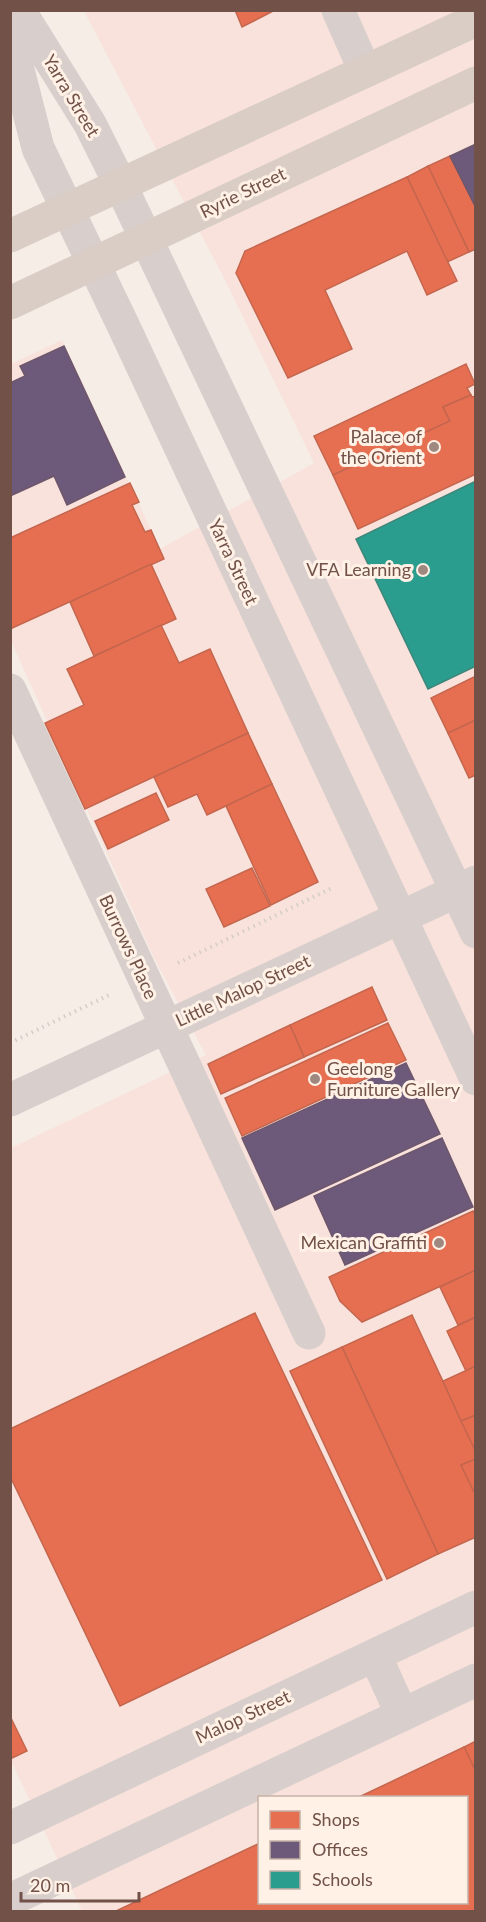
<svg xmlns="http://www.w3.org/2000/svg" width="486" height="1922" font-family="Lato,sans-serif">
  <style>
    .commercial { fill: #f9e2dc; fill-rule: evenodd }
    .shops { fill: #e76f51; stroke: #c4664e; stroke-width: 1.5 }
    .offices { fill: #6d597a; stroke: #6e576b; stroke-width: 1.5 }
    .schools { fill: #2a9d8f; stroke: #3f867a; stroke-width: 1.5 }
    .lines { fill: none; stroke-linecap: round; stroke-linejoin: round }
    .path { stroke: #d6ccc8; stroke-width: 4; stroke-dasharray: 1.5 4.5; stroke-linecap: butt }
    .minor { stroke: #d8cecc; stroke-width: 33 }
    .major { stroke: #d9cdc5; stroke-width: 33 }
    .poi-dot { fill: #9f887f; stroke: #fff1e5; stroke-width: 2 }
    .labels { text-anchor: middle; stroke-width: 6; stroke-linejoin: round; paint-order: stroke }
    .street-label { font-size: 18px; fill: #715148; stroke: #fff1e5 }
    .poi-label { font-size: 18px; fill: #715148; stroke: #fff1e5; text-anchor: end }
  </style>
  <rect width="100%" height="100%" fill="#f5ede6"/>
  <!-- commercial -->
  <path class="commercial" d="M84 11H475V1911H82L13 1765 11 1766V1148L206 1055 154 958 11 641V364L62 340 160 549 314 463 225 280ZM260 1798H466V1902H260Z"/>
  <!-- shops -->
  <g class="shops">
    <path d="M235 10H275L242 27Z"/>
    <path d="M450 156 476 208V249L469 252 428 166Z"/>
    <path d="M428 166 469 252 447 262 407 177Z"/>
    <path d="M407 177 457 281 427 295 407 251 325 290 352 349 288 378 236 273 245 251Z"/>
    <path d="M466 364 475 384 467 388 471 395 443 407 450 421 333 475 314 436Z"/>
    <path d="M471 395 472 397 476 396V474L358 529 333 475 450 421 443 407Z"/>
    <path d="M130 483 139 502 132 505 145 532 151 530 164 559 10 629V538Z"/>
    <path d="M151 564 176 619 94 656 70 602Z"/>
    <path d="M161 625 179 663 210 649 248 733 85 809 45 723 84 705 67 669Z"/>
    <path d="M476 676V720L448 733 431 698Z"/>
    <path d="M476 720V775L469 778 448 733Z"/>
    <path d="M248 733 272 784 207 815 197 794 168 807 154 777Z"/>
    <path d="M272 784 318 882 271 905 226 806Z"/>
    <path d="M156 793 169 820 108 849 95 821Z"/>
    <path d="M252 868 270 906 224 927 206 889Z"/>
    <path d="M372 987 387 1020 304 1057 290 1025Z"/>
    <path d="M388 1023 406 1060 242 1136 225 1098Z"/>
    <path d="M290 1025 304 1057 221 1094 208 1064Z"/>
    <path d="M473 1211 476 1216V1270L362 1322 340 1301 329 1277Z"/>
    <path d="M476 1270V1317L458 1325 440 1287Z"/>
    <path d="M255 1313 382 1580 120 1706 10 1476V1429Z"/>
    <path d="M412 1315 476 1452V1459L461 1465 476 1496V1537L438 1554 342 1347Z"/>
    <path d="M476 1317V1366L466 1371 447 1331Z"/>
    <path d="M342 1347 438 1554 387 1579 290 1371Z"/>
    <path d="M476 1366V1415L461 1421 443 1381Z"/>
    <path d="M476 1415V1452L461 1421Z"/>
    <path d="M476 1459V1496L461 1465Z"/>
    <path d="M10 1716 27 1751 10 1759Z"/>
    <path d="M476 1741V1772L464 1747Z"/>
    <path d="M464 1747 476 1772V1912H114L260 1843V1902H466V1798H357Z"/>
  </g>
  <!-- offices -->
  <g class="offices">
    <path d="M476 144V208L450 156Z"/>
    <path d="M64 346 125 477 67 505 54 476 10 496V383L25 376 20 366Z"/>
    <path d="M406 1063 440 1134 275 1210 242 1138Z"/>
    <path d="M442 1138 473 1207 345 1265 314 1196Z"/>
  </g>
  <!-- schools -->
  <path class="schools" d="M476 481V666L428 689 356 539Z"/>
  <g class="lines">
    <!-- path -->
    <g class="path">
      <path d="M178 963 334 887"/>
      <path d="M10 1043 111 994"/>
    </g>
    <!-- minor -->
    <g class="minor">
      <path d="M19 10 90 124 120 184 476 932"/>
      <path d="M338 10 365 71"/>
      <path d="M10 38 38 148 123 325 476 1079"/>
      <path d="M10 690 309 1333"/>
      <path d="M10 1100 476 882"/>
      <path d="M375 1655 402 1715"/>
      <path d="M10 1828 476 1607"/>
      <path d="M10 1900 476 1680"/>
    </g>
    <!-- major -->
    <g class="major">
      <path d="M10 236 476 20"/>
      <path d="M10 303 476 83"/>
    </g>
  </g>
  <!-- markers -->
  <g class="poi-dot">
    <circle cx="434" cy="447" r="6"/>
    <circle cx="423" cy="570" r="6"/>
    <circle cx="315" cy="1079" r="6"/>
    <circle cx="439" cy="1243" r="6"/>
  </g>
  <g class="labels">
    <!-- street labels -->
    <g class="street-label">
      <text transform="translate(71 96) rotate(59)" y="6">Yarra Street</text>
      <text transform="translate(243 193) rotate(-26)" y="6">Ryrie Street</text>
      <text transform="translate(233 562) rotate(65)" y="6">Yarra Street</text>
      <text transform="translate(128 947) rotate(65)" y="6">Burrows Place</text>
      <text transform="translate(243 991) rotate(-25)" y="6">Little Malop Street</text>
      <text transform="translate(243 1717) rotate(-25)" y="6">Malop Street</text>
    </g>
    <!-- poi labels -->
    <g class="poi-label">
      <text x="422" y="443">Palace of<tspan x="422" dy="21">the Orient</tspan></text>
      <text x="411" y="576">VFA Learning</text>
      <text x="327" y="1075" text-anchor="start">Geelong<tspan x="327" dy="21">Furniture Gallery</tspan></text>
      <text x="427" y="1249">Mexican Graffiti</text>
    </g>
  </g>
  <!-- border -->
  <rect width="486" height="1922" fill="none" stroke="#715148" stroke-width="24"/>
  <!-- legend -->
  <rect x="258" y="1796" width="210" height="108" fill="#fff1e5" stroke="#c6b1a6" stroke-width="1.5"/>
  <rect x="270" y="1811" width="30" height="18" fill="#e76f51" stroke="#c6b1a6" stroke-width="1.5"/>
  <text x="312" y="1826" font-size="18" fill="#715148">Shops</text>
  <rect x="270" y="1841" width="30" height="18" fill="#6d597a" stroke="#c6b1a6" stroke-width="1.5"/>
  <text x="312" y="1856" font-size="18" fill="#715148">Offices</text>
  <rect x="270" y="1871" width="30" height="18" fill="#2a9d8f" stroke="#c6b1a6" stroke-width="1.5"/>
  <text x="312" y="1886" font-size="18" fill="#715148">Schools</text>
  <!-- scale -->
  <path d="M21 1892v9h118v-9" fill="none" stroke="#715148" stroke-width="3"/>
  <text x="30" y="1892" font-size="18" fill="#715148" stroke="#fff1e5" stroke-width="4.5" paint-order="stroke">20 m</text>
</svg>
